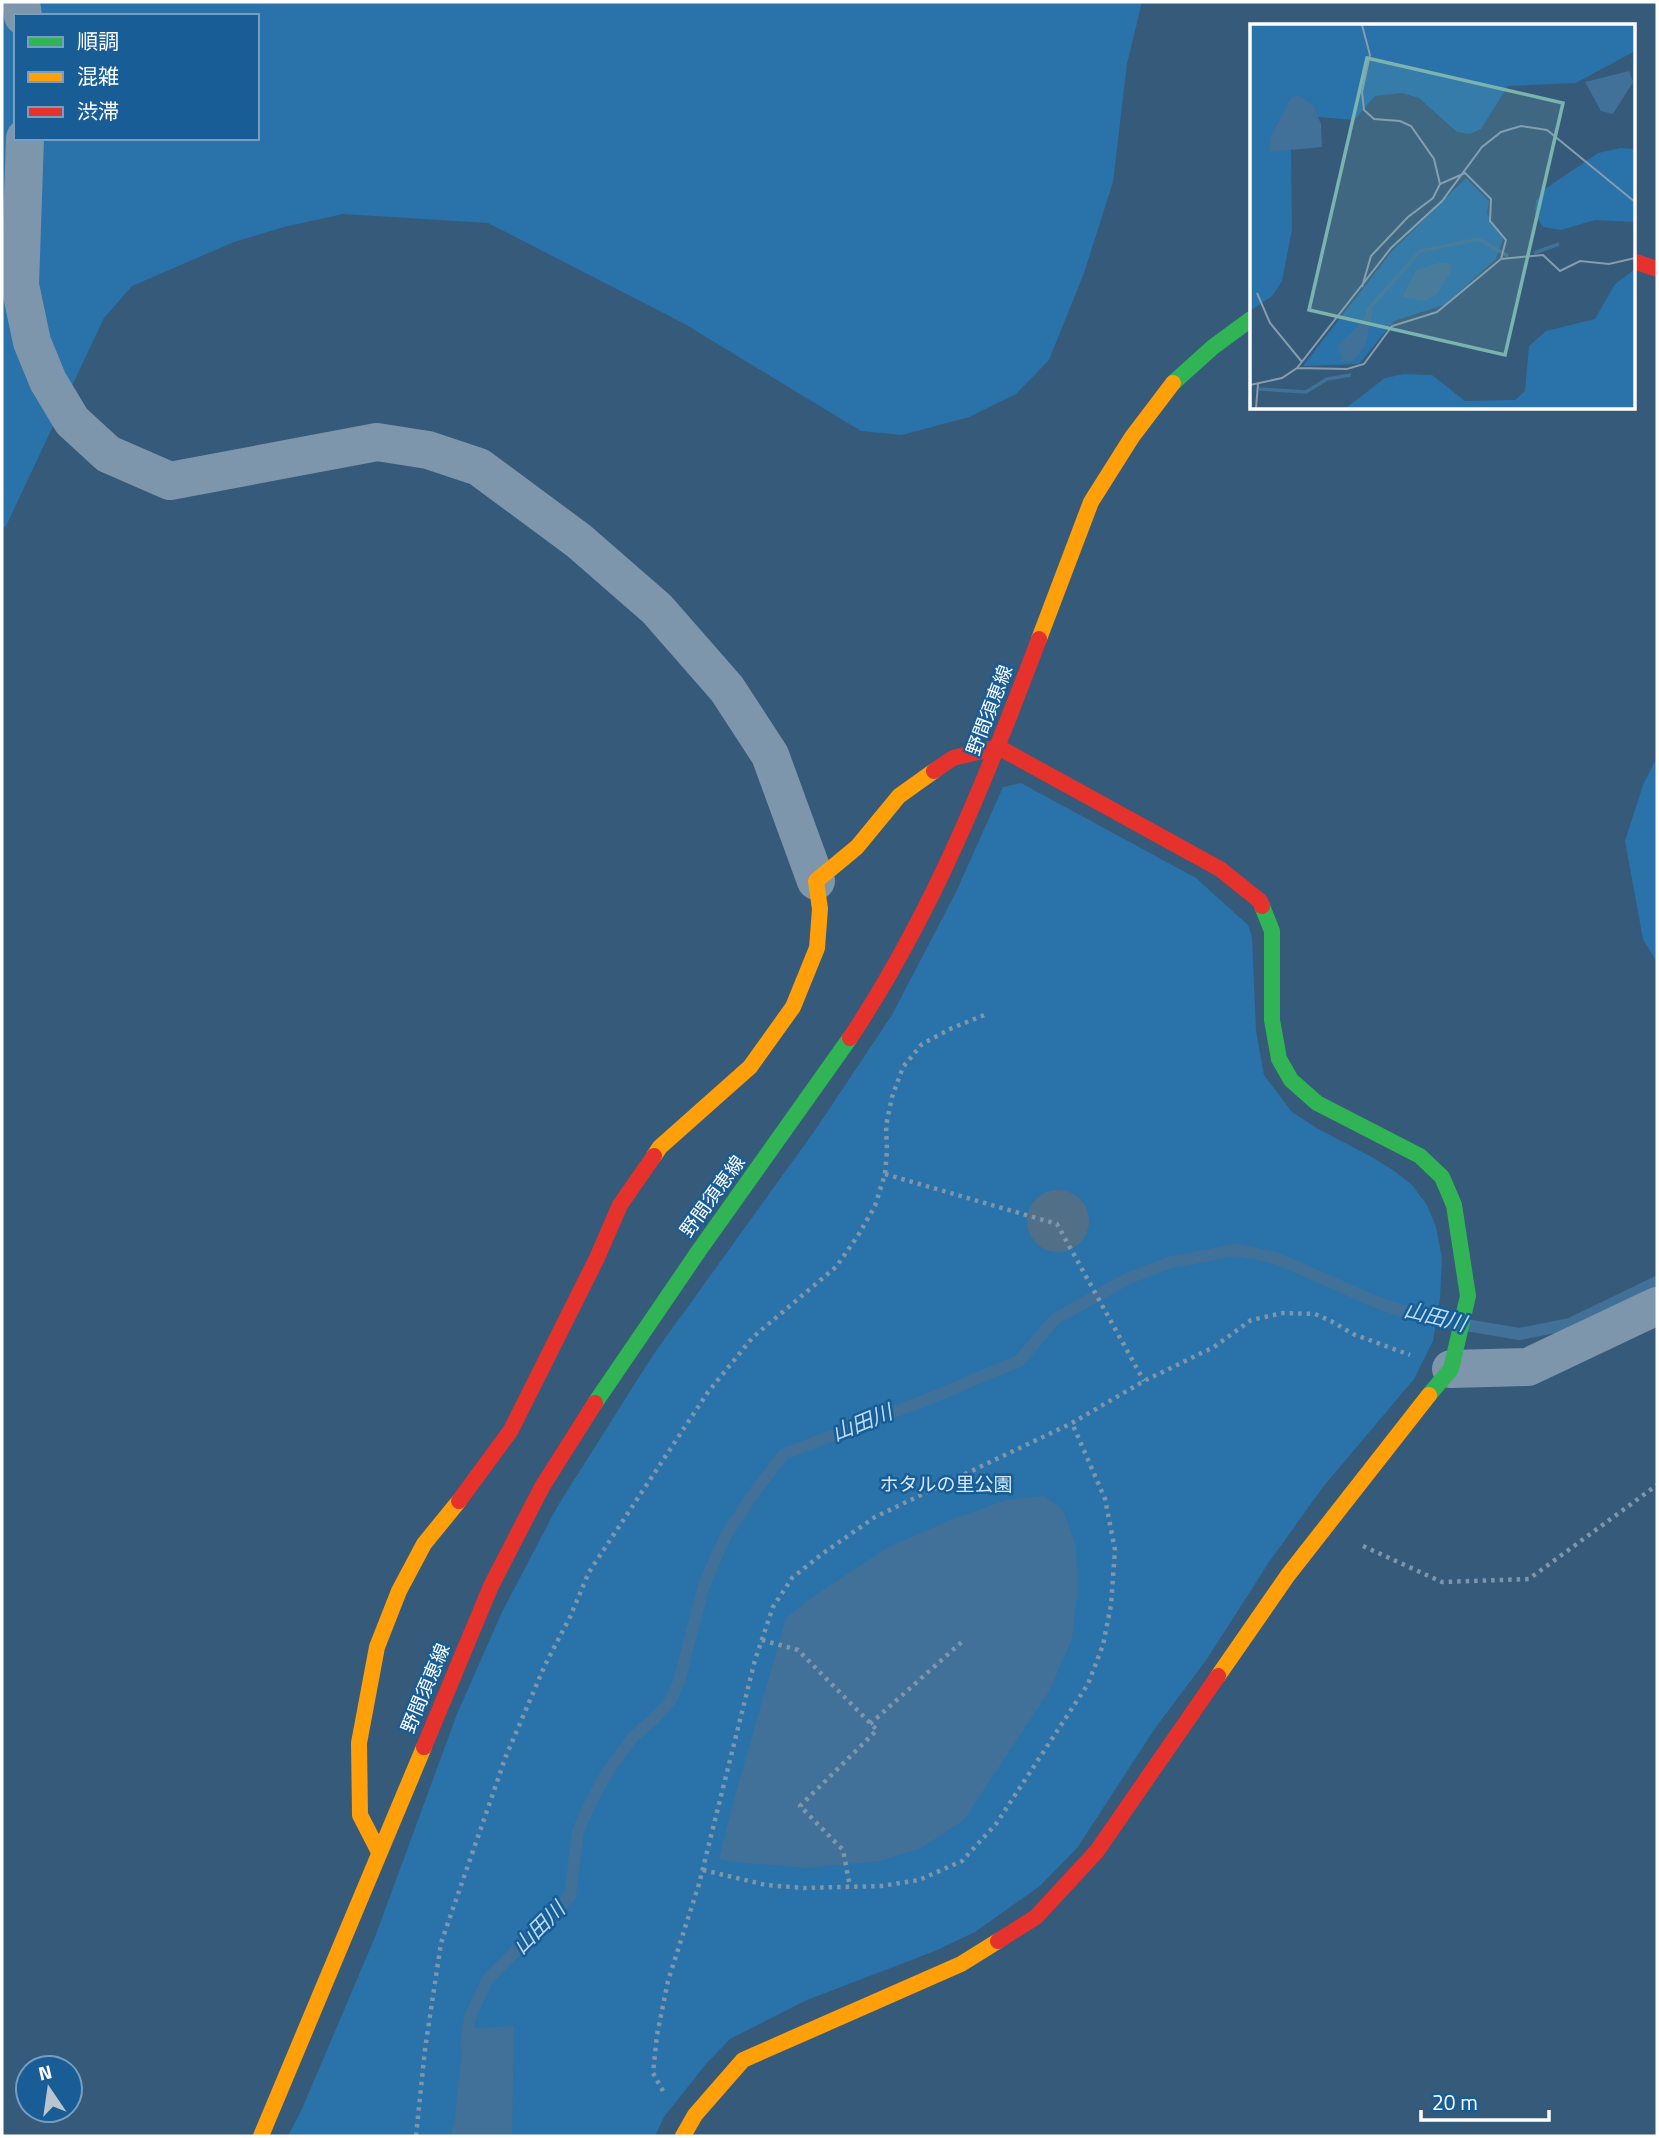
<svg xmlns="http://www.w3.org/2000/svg" width="1659" height="2138" font-family="'Titillium Web','Noto Sans JP',sans-serif">
  <style>
    .green { fill: #2a72aa; fill-rule: evenodd }
    .water { fill: #417198 }
    .lines { fill: none; stroke-linecap: round; stroke-linejoin: round }
    .stream { stroke: #417198; stroke-width: 12 }
    .building { fill: #526f88 }
    .path { stroke: #7e96ab; stroke-width: 4.5; stroke-dasharray: 3.5 5; stroke-linecap: butt }
    .street { stroke: #7e96ab; stroke-width: 38 }
    .fast { stroke: #30b455; stroke-width: 16 }
    .slow { stroke: #ff9f0a; stroke-width: 16 }
    .jam { stroke: #e5322d; stroke-width: 16 }
    .labels { text-anchor: middle; stroke-width: 5; stroke-linejoin: round; paint-order: stroke }
    .street-label { font-size: 19px; fill: #fff; stroke: #195d96 }
    .park-label { font-size: 19px; fill: #d2e9fb; stroke: #195d96 }
    .water-label { font-size: 21px; font-style: italic; fill: #b7dcf7; stroke: #195d96 }
    .inset-river { fill: none; stroke: #417198; stroke-width: 3.5 }
    .inset-road { fill: none; stroke: #869caf; stroke-width: 2 }
    .view { fill: #7bb4af; fill-opacity: 0.15; stroke: #7bb4af; stroke-width: 3.5 }
    .inset-edge { fill: none; stroke: #fff; stroke-width: 3.5 }
  </style>
  <rect width="100%" height="100%" fill="#365a79"/>
  <!-- green -->
  <g class="green">
    <path d="M2 2H1142L1127 64 1113 182 1084 273 1049 360 1016 394 969 417 902 435 861 431 683 323 488 223 343 214 284 227 234 242 132 286 104 318 6 526 2 528ZM16 16H257V138H16Z"/>
    <path d="M1657 757V962L1643 939 1625 841 1643 785Z"/>
    <path d="M1021 783 1196 878 1248 925 1252 937 1256 1031 1264 1075 1292 1112 1320 1130 1370 1156 1393 1170 1412 1185 1427 1205 1436 1227 1442 1258 1440 1298 1433 1341 1414 1379 1323 1487 1269 1562 1207 1659 1156 1727 1077 1848 1040 1886 975 1932 935 1951 807 2000 730 2039 706 2064 664 2117 655 2136H288L302 2109 375 1937 457 1714 502 1612 557 1507 653 1355 816 1129 892 1015 956 892 1003 787Z"/>
  </g>
  <!-- water -->
  <g class="water">
    <path d="M1044 1496 1063 1510 1076 1546 1078 1589 1072 1639 1050 1690 964 1820 921 1848 880 1861 806 1868 734 1862 719 1859 736 1792 786 1618 811 1598 885 1549 948 1521 1006 1500Z"/>
    <path d="M514 2026 512 2136H450L454 2124 464 2029Z"/>
  </g>
  <g class="lines">
    <!-- stream -->
    <path class="stream" d="M466 2044 470 2017 487 1980 570 1896 578 1831 590 1804 606 1774 633 1737 655 1718 670 1701 679 1682 704 1585 726 1535 756 1490 784 1454 928 1399 1019 1361 1055 1319 1129 1278 1171 1262 1237 1250 1276 1258 1374 1301 1419 1317 1519 1334 1570 1324 1657 1282"/>
  </g>
  <!-- building -->
  <circle class="building" cx="1058" cy="1221" r="31"/>
  <g class="lines">
    <!-- path -->
    <g class="path">
      <path d="M885 1174 1057 1224 1144 1381"/>
      <path d="M1363 1546 1442 1582 1529 1579 1657 1485"/>
      <path d="M762 1640 798 1650 877 1730 800 1806 843 1850 850 1887"/>
      <path d="M870 1724 964 1640"/>
      <path d="M703 1870 766 1885 804 1888 881 1886 919 1880 962 1861 996 1824 1088 1684 1103 1645 1111 1605 1115 1550 1105 1499 1072 1423"/>
      <path d="M663 2091 653 2073 657 2035 668 1981 699 1884 755 1660 773 1607 792 1578 822 1554 875 1517 1072 1423 1144 1381 1214 1347 1251 1320 1283 1313 1315 1314 1331 1321 1353 1334 1410 1355"/>
      <path d="M416 2136 425 2049 441 1943 506 1756 545 1665 570 1617 589 1572 708 1392 753 1337 836 1267 859 1234 875 1206 885 1174 887 1151 886 1126 892 1097 903 1067 922 1044 952 1028 987 1014"/>
    </g>
    <!-- street -->
    <g class="street">
      <path d="M21 2 23 16"/>
      <path d="M25 138 20 285 32 342 48 381 72 421 108 454 170 481 377 442 428 450 479 467 579 541 657 609 727 689 770 755 816 881"/>
      <path d="M1451 1369 1528 1367 1657 1306"/>
    </g>
    <!-- fast -->
    <g class="fast">
      <path d="M1173 383 1213 347 1251 319"/>
      <path d="M1262 906 1272 931V1020L1279 1059 1291 1080 1317 1103 1420 1156 1442 1177 1454 1205 1468 1296 1451 1369 1429 1395"/>
      <path d="M595 1403 698 1252 850 1038"/>
    </g>
    <!-- slow -->
    <g class="slow">
      <path d="M1039 639 1091 502 1132 437 1173 383"/>
      <path d="M654 1156 660 1147 750 1067 793 1007 817 948 820 909 816 881 857 847 899 796 934 771"/>
      <path d="M1218 1676 1288 1575 1429 1395"/>
      <path d="M379 1852 360 1815 359 1743 377 1647 399 1591 424 1544 459 1501"/>
      <path d="M261 2136 424 1747"/>
      <path d="M683 2136 695 2115 743 2060 961 1964 998 1941"/>
    </g>
    <!-- jam -->
    <g class="jam">
      <path d="M1633 261 1657 269"/>
      <path d="M934 771 953 758 998 747 1220 869 1260 901 1262 906"/>
      <path d="M850 1038C932 915 987 777 1039 639"/>
      <path d="M459 1501 511 1430 597 1258 620 1205 654 1156"/>
      <path d="M424 1747 491 1586 542 1487 595 1403"/>
      <path d="M998 1941 1036 1917 1097 1851 1218 1676"/>
    </g>
  </g>
  <g class="labels">
    <!-- street labels -->
    <g class="street-label">
      <text transform="translate(989 710) rotate(-69)" y="7">野間須恵線</text>
      <text transform="translate(712 1196) rotate(-54)" y="7">野間須恵線</text>
      <text transform="translate(425 1688) rotate(-67)" y="7">野間須恵線</text>
    </g>
    <!-- park labels -->
    <g class="park-label">
      <text x="946" y="1491">ホタルの里公園</text>
    </g>
    <!-- water labels -->
    <g class="water-label">
      <text transform="translate(1435 1317) rotate(14)" y="7">山田川</text>
      <text transform="translate(862 1423) rotate(-22)" y="7">山田川</text>
      <text transform="translate(539 1928) rotate(-45)" y="7">山田川</text>
    </g>
  </g>
  <!-- overview -->
  <g transform="translate(1250 24)">
    <rect width="385" height="385" fill="#365a79"/>
    <path d="M0 1H385V27L326 59 258 62 231 105 220 110 207 108 169 74 152 69 125 72 104 96 68 93 41 123 42 205 32 257 22 272 0 287ZM371 124 385 125V198L345 196 311 206 293 203 285 190 286 177 295 165 348 129ZM216 154 239 177 237 190 253 215 246 235 194 281 144 297 109 340 53 342 142 227ZM385 245V384H96L135 354 154 350 182 351 215 377 265 376 275 367 279 322 296 307 345 295 365 260Z" fill="#2a72aa"/>
    <path d="M379 47 383 58 363 90 351 87 335 58ZM48 71 63 81 71 100 72 123 19 128 21 112 41 74ZM188 239H200L202 246 188 269 176 277 152 273 166 246ZM117 286 123 287 115 322 103 337H92L88 321 112 298Z" fill="#417198"/>
    <path class="inset-river" d="M284 229 309 220M117 287 170 227 229 215 258 232M9 365 56 368 77 355 101 351"/>
    <path class="inset-road" d="M112 1 120 31 112 68 114 86 124 95 150 97 161 102 184 135 190 160M251 235 293 231 310 247 330 237 359 240 385 234M7 269 20 299 52 338M47 344 97 345 114 340 142 302 187 288 251 235 256 216 240 197 241 175 215 149 190 160 183 174 158 193 121 232 112 263M0 361 32 354 47 344 141 224 192 177 232 123 251 108 271 102 297 106 385 178M6 384 8 360"/>
    <path class="view" d="M117 34 313 79 255 331 59 286Z"/>
    <rect width="385" height="385" class="inset-edge"/>
  </g>
  <!-- border -->
  <rect width="1659" height="2138" fill="none" stroke="#ffffff" stroke-width="7"/>
  <!-- legend -->
  <rect x="14" y="14" width="245" height="126" fill="#195d96" stroke="#759ec0" stroke-width="2"/>
  <rect x="28" y="37" width="35" height="10" fill="#30b455" stroke="#759ec0" stroke-width="2"/>
  <text x="77" y="49" font-size="21" fill="#ffffff">順調</text>
  <rect x="28" y="72" width="35" height="10" fill="#ff9f0a" stroke="#759ec0" stroke-width="2"/>
  <text x="77" y="84" font-size="21" fill="#ffffff">混雑</text>
  <rect x="28" y="107" width="35" height="10" fill="#e5322d" stroke="#759ec0" stroke-width="2"/>
  <text x="77" y="119" font-size="21" fill="#ffffff">渋滞</text>
  <!-- north arrow -->
  <g transform="translate(49 2089) rotate(347)"><circle r="33" fill="#195d96" stroke="#759ec0" stroke-width="2"/>
  <path d="M0-5L12 26L0 18L-12 26Z" fill="#b9c5d0"/>
  <text y="-10" font-size="19" font-weight="bold" text-anchor="middle" fill="#ffffff">N</text>
  </g>
  <!-- scale -->
  <path d="M1421 2110v10h128v-10" fill="none" stroke="#ffffff" stroke-width="3.5"/>
  <text x="1432" y="2110" font-size="21" fill="#ffffff" stroke="#195d96" stroke-width="5" paint-order="stroke">20 m</text>
</svg>
